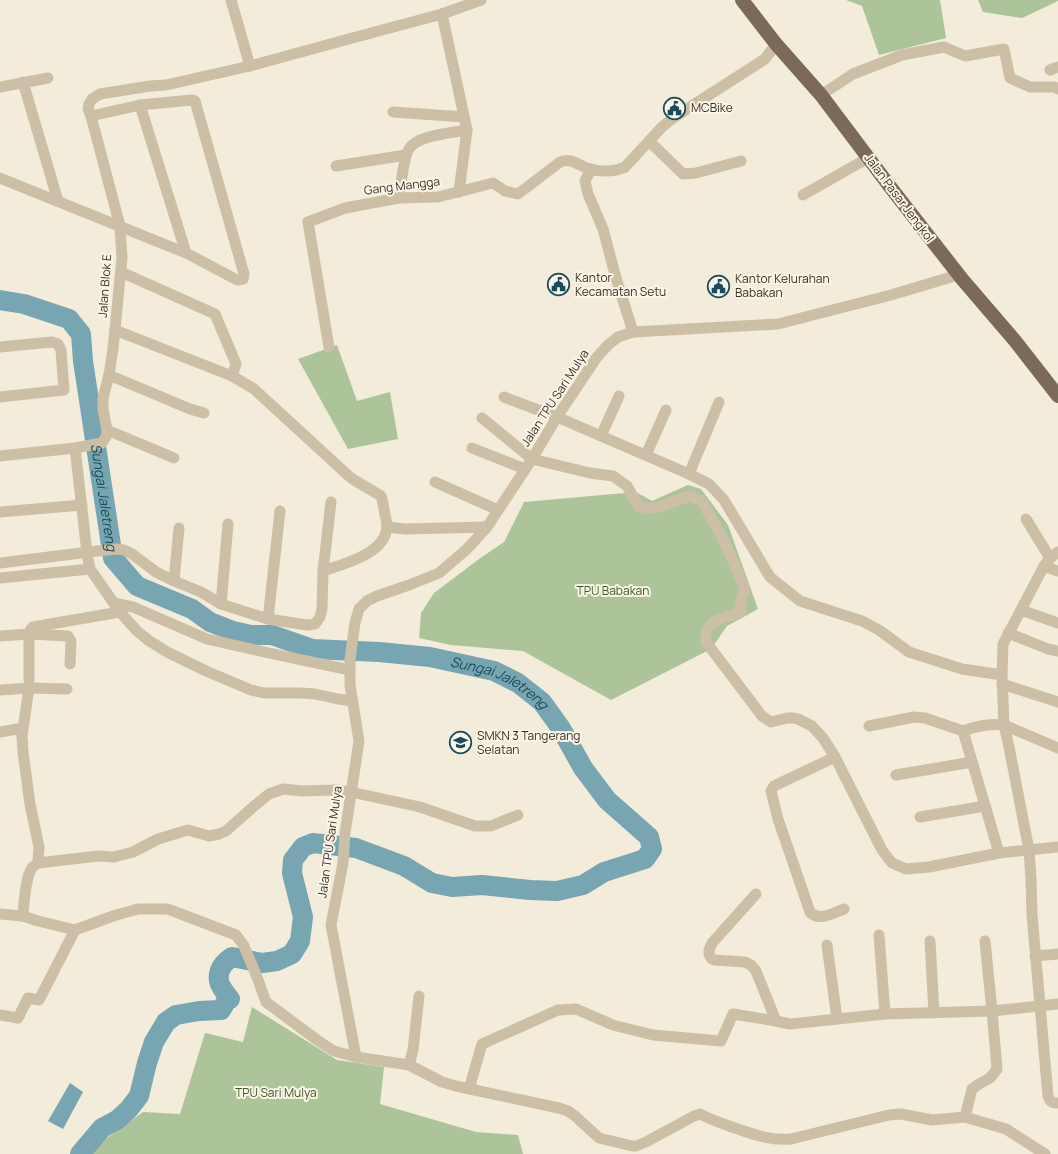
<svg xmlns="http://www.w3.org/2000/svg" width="1058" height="1154" font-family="Manrope,sans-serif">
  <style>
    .green { fill: #adc399 }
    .water { fill: #77a5b2 }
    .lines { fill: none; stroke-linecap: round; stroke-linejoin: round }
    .river { stroke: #77a5b2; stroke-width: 20 }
    .minor { stroke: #ccbfa5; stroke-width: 11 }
    .major { stroke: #7b6a57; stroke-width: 14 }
    .labels { text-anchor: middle; stroke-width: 4; stroke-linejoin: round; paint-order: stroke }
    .poi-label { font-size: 12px; fill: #382f27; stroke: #fbf5e7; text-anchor: start }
    .street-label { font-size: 12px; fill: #382f27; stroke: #fbf5e7 }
    .park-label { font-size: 12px; fill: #3e5829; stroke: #fbf5e7 }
    .water-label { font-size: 14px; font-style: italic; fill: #1a4b5c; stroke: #fbf5e7 }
  </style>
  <rect width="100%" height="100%" fill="#f3ecda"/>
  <!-- green -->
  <g class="green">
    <path d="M846 0H940L946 38 879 55 862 6Z"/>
    <path d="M978 0H1058V1L1022 18 983 12Z"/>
    <path d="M337 345 357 401 390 392 398 439 348 449 298 359Z"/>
    <path d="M688 485 701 489 728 525 758 609 727 626 711 649 611 700 523 651 451 645 419 638 421 613 434 593 479 559 504 542 524 502 636 492 652 501Z"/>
    <path d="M252 1007 337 1060 384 1067 380 1104 476 1132 518 1135 523 1154H89L93 1148 143 1112 180 1114 205 1033 243 1042Z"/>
  </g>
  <!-- water -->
  <path class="water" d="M70 1083 83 1092 63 1129 48 1121Z"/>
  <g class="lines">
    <!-- river -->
    <path class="river" id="s1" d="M0 300 24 304 69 319 81 334 83 361 113 558 137 586 192 609 210 622 233 631 251 635H272L312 649 379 652 430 657 494 671 518 683 542 702 560 727 583 768 607 800 649 837 652 849 645 859 604 872 583 885 557 891 530 890 482 885 452 887 432 883 404 866 356 848 313 843 303 847 293 860 292 873 303 917 300 941 292 954 277 961 262 963 232 957C224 962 217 970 219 981 220 987 226 994 230 999L227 1000 221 1010 199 1011 176 1015 166 1022 154 1042 147 1063 139 1096 129 1109 117 1120 102 1128 80 1154"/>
    <!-- minor -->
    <g class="minor">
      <path d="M231 0 250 66"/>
      <path d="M442 14 467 130 459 192"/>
      <path d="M1050 70 1058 67"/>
      <path d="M23 82 58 201"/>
      <path d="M0 87 48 78"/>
      <path d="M821 95 853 74 902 55 944 47 965 56 1004 49 1010 78 1030 87H1055L1058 89"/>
      <path d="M393 112 464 117"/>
      <path d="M91 116 140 105"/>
      <path d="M649 141 683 174 696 173 741 161"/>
      <path d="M336 166 406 155"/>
      <path d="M591 169 585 181 588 194 603 229 616 278 633 332"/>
      <path d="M0 178 186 253 237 280 243 279 244 274 195 101 192 100 140 105 186 253"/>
      <path d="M803 195 868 158"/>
      <path d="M399 198C401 186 403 158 409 149 417 135 452 133 467 130"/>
      <path d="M121 272 215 314 236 364 232 376"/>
      <path d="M115 330 232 376 254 389 351 478 381 496C383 502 384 508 385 515 386 518 387 523 387 527 385 554 344 564 323 571"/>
      <path d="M0 347 52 342 58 344 61 350 64 390 0 397"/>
      <path d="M329 347 308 222 345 208 399 198 438 197 493 183 505 191 518 194 560 162C571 157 579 166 590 169 600 172 615 172 625 167L662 127 673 118 765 59 776 44"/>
      <path d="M109 375 190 409 204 413"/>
      <path d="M504 397 557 417 689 474 709 484 724 500 770 577 800 601 862 621 879 630 909 652 962 669 1002 675"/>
      <path d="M482 418 532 459 590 473 613 476 627 486 639 507 655 508 690 496 702 501 725 543 745 589 740 602V613C723 618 703 619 706 642L762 716 771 722 787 718H793L798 719 812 726 823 738 835 757 882 850 892 863 906 869 929 867 999 853 1058 847"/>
      <path d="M107 430 174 458"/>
      <path d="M601 436 619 396"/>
      <path d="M75 448 87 553 90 569 120 612 137 631 148 640 167 652 206 671 251 690 264 693H301L315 694 338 699 352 701"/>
      <path d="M472 448 525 469"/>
      <path d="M646 455 666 410"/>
      <path d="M0 456 75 448 102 443 106 437 107 430 103 409V398L109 375 113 349 122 258 120 226 91 116 88 109 89 104 92 99 100 94 150 86 166 85 250 66 345 40 442 14 481 0"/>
      <path d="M689 474 719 402"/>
      <path d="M435 482 498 510"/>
      <path d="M0 512 82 505"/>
      <path d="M1026 519 1050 558"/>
      <path d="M387 527 405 529 487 527"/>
      <path d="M1058 552 1050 558 1044 566 1003 644 1002 675 1004 725 1009 747 1029 850 1031 879 1032 915 1048 1096C1050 1102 1052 1103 1058 1103"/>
      <path d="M0 563 97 551 116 549 124 550 132 554 156 572 174 581 201 592 221 604 268 619 307 625 315 624 320 617 322 609 323 571 331 502"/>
      <path d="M1044 566 1058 571"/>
      <path d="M0 578 90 569"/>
      <path d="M174 581 179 528"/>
      <path d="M114 603 133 607 207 639 264 652 350 670"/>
      <path d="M221 604 228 524"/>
      <path d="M1021 610 1058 623"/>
      <path d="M268 619 280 511"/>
      <path d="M1008 633 1048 649 1058 651"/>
      <path d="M0 636 29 634 68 636 71 641 70 664"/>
      <path d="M29 680V634L31 629 33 627 120 612"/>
      <path d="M1002 684 1058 702"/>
      <path d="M29 688 22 736 23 752 30 804 39 847 38 863"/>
      <path d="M0 690 29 688 67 689"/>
      <path d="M869 726 914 717 925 718 963 731 999 853"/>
      <path d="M963 731C977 726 989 723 1004 725L1058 748"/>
      <path d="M0 732 23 728"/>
      <path d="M835 757 774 786 771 791 778 819 810 912C819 922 833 913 844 909"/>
      <path d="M896 775 972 762"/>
      <path d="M920 817 985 806"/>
      <path d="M756 894 712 943C709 949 707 954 712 959L715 960 745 962 751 965 756 971 776 1021"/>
      <path d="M0 914 23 916 38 921 75 930 113 916 138 909H167L173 911 236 935 244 946 257 977 266 1002 317 1040 334 1051 356 1057 409 1065 442 1082 456 1086 559 1108 568 1111 575 1116 599 1138 632 1146H636L646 1142 694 1116 700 1114C709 1119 719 1122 729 1126 749 1133 769 1141 791 1139L889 1115 901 1114 932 1120 965 1117 1006 1129 1045 1154"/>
      <path d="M23 916C24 904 25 878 32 868 33 866 37 864 38 863L98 856 114 857 133 852 158 839 188 830 209 836 219 834 226 831 253 807 269 794 283 789 302 791 336 790 351 792 420 807 475 826H491L518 815"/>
      <path d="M879 935 885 1014"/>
      <path d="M930 941 934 1013"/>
      <path d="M827 945 837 1019"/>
      <path d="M1035 956 1058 954"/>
      <path d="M0 1015 18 1018 28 998 39 1000 75 930"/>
      <path d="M356 1057 331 925 343 863 345 833 359 741 350 685V659L355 623 359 609 367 601 377 596 409 585 439 573 467 549 487 527 532 459 557 417 597 357 608 345 618 337 633 332 778 324 891 295 958 275"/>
      <path d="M409 1065 413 1050 419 996"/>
      <path d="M469 1089 482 1044 558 1010 576 1009 613 1025 653 1035 721 1041 733 1014 776 1021 790 1024 885 1014 992 1011 1058 1004"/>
      <path d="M965 1117 972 1089 979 1084 990 1078 997 1069 992 1011 985 941"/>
    </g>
    <!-- major -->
    <path class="major" d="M742 0 776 44 821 95 891 188 962 279 1016 342 1058 396"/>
  </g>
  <!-- icons -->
  <defs>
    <symbol id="civic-ring" viewBox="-11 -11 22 22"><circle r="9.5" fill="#fbf5e7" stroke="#1a4b5c" stroke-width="1.5"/><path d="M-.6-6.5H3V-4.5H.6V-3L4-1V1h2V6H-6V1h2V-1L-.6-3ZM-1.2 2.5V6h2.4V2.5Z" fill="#1a4b5c"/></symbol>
    <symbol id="school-ring" viewBox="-11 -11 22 22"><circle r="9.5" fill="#fbf5e7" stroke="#1a4b5c" stroke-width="1.5"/><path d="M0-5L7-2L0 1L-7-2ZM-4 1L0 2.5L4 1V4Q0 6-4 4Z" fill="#1a4b5c"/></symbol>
  </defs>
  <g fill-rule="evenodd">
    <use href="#civic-ring" x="662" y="96" width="25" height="25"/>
    <use href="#civic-ring" x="546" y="272" width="25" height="25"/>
    <use href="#civic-ring" x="706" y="274" width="25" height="25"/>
    <use href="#school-ring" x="448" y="730" width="25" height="25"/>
  </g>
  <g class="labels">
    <!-- poi labels -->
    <g class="poi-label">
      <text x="691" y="112">MCBike</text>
      <text x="575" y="282">Kantor<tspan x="575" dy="14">Kecamatan Setu</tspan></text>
      <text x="735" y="283">Kantor Kelurahan<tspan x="735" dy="14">Babakan</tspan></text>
      <text x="477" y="740">SMKN 3 Tangerang<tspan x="477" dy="14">Selatan</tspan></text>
    </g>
    <!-- street labels -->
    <g class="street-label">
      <text transform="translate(402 186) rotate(-7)" y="4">Gang Mangga</text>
      <text transform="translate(899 198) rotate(53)" y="4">Jalan Pasar Jengkol</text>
      <text transform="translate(105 286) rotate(-86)" y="4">Jalan Blok E</text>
      <text transform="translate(555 398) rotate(-57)" y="4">Jalan TPU Sari Mulya</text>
      <text transform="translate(330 842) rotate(-82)" y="4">Jalan TPU Sari Mulya</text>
    </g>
    <!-- park labels -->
    <g class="park-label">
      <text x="613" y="595">TPU Babakan</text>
      <text x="276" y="1097">TPU Sari Mulya</text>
    </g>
    <!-- water labels -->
    <g class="water-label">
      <text dy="5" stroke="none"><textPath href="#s1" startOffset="256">Sungai Jaletreng</textPath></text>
      <text dy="5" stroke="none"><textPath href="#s1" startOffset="736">Sungai Jaletreng</textPath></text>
    </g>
  </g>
</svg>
